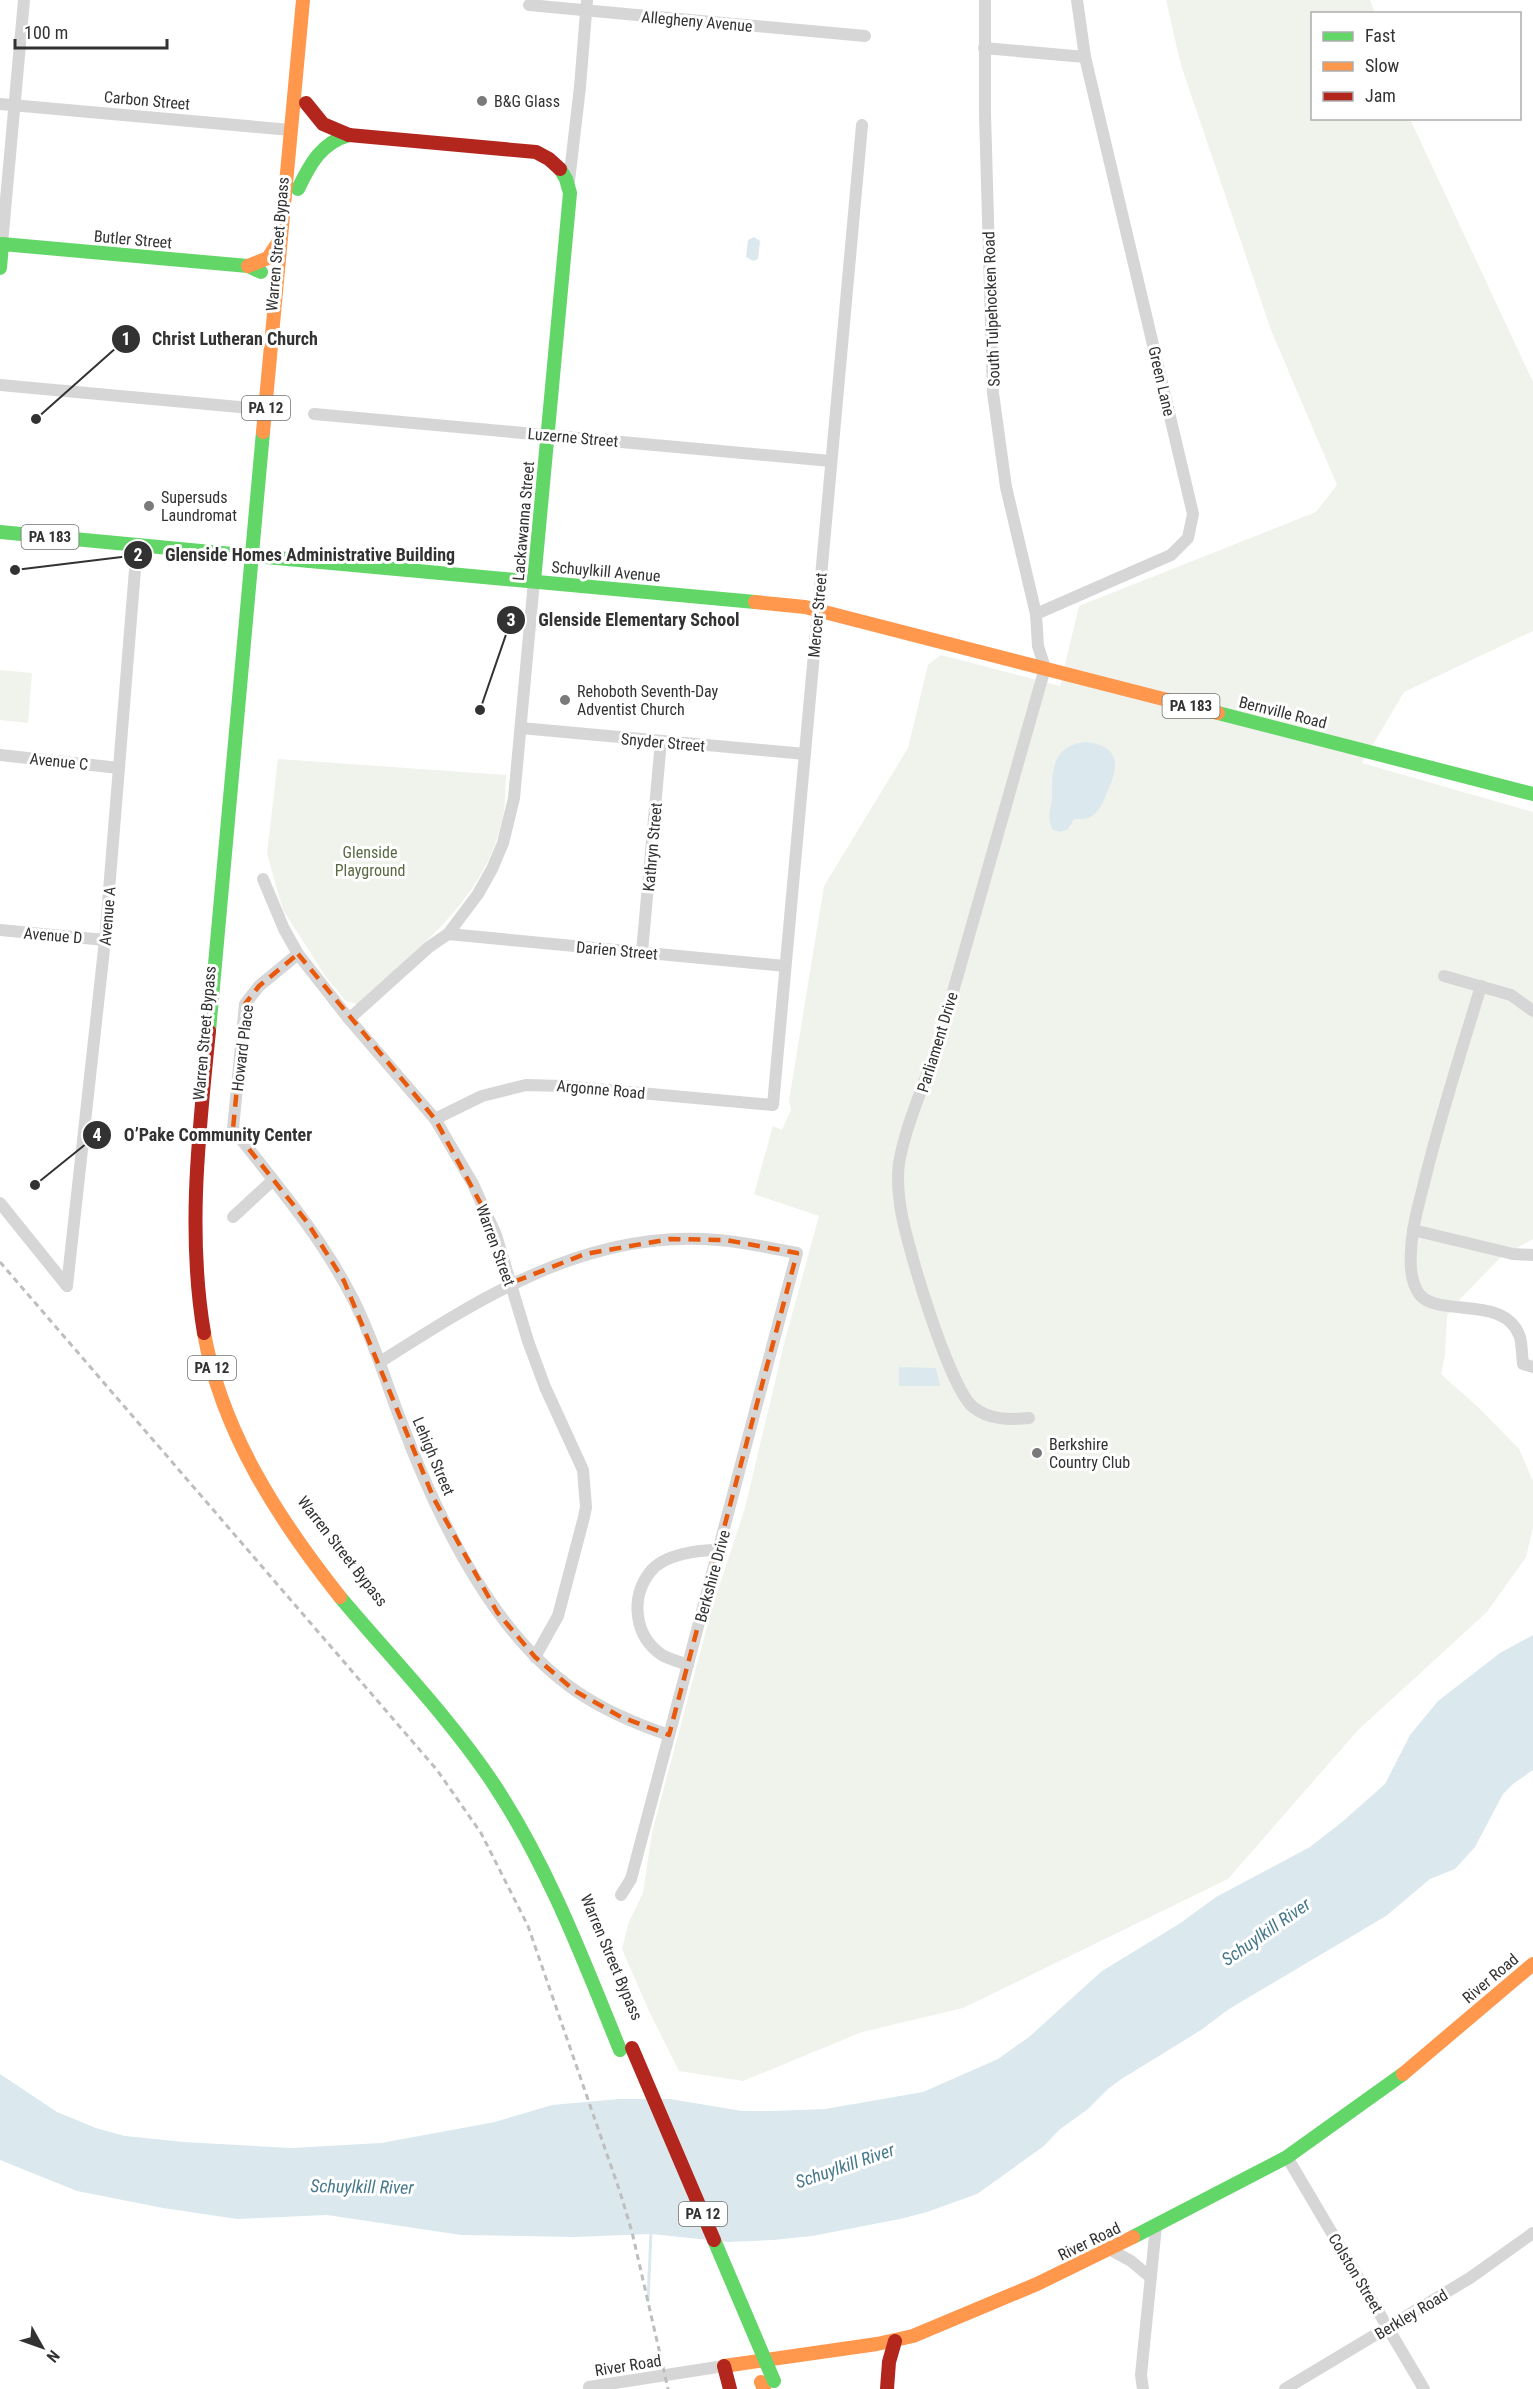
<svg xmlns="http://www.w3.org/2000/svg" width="1533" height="2389" font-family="'Roboto Condensed',sans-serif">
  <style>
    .green { fill: #f0f2ec }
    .water { fill: #dbe9ee }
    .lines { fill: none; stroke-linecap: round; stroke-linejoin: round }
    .stream { stroke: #dbe9ee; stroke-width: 3 }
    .street { stroke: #d6d6d6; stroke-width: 12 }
    .fast { stroke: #63d668; stroke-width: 14 }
    .slow { stroke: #ff974d; stroke-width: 14 }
    .jam { stroke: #b3261e; stroke-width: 14 }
    .rail { stroke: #bebebe; stroke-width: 3; stroke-dasharray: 6 4.5; stroke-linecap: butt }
    .fast-bridge { stroke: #63d668; stroke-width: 14 }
    .jam-bridge { stroke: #b3261e; stroke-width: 14 }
    .marked { fill: none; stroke: #e8590c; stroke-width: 4.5; stroke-dasharray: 12 8; stroke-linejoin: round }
    .poi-dot { fill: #7a7a7a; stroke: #fff; stroke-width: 2 }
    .labels { text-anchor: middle; stroke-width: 6; stroke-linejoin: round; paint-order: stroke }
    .shield { fill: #fff; stroke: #707070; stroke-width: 1.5 }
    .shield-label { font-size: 15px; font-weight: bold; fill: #323232 }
    .street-label { font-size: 16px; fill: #323232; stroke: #fff }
    .poi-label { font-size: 16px; fill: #323232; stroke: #fff; text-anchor: start }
    .park-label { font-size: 16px; fill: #596a43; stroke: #fff }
    .water-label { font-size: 18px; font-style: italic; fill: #47798c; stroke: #fff }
    .leader { fill: none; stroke: #323232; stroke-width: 2 }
    .callout-dot { fill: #323232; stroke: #fff; stroke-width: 2 }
    .mark-label { font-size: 18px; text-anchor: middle; font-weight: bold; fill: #fff }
    .callout-label { font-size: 18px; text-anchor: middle; font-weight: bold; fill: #323232; stroke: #fff; stroke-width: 6; stroke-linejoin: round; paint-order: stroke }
  </style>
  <rect width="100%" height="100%" fill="#fff"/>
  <!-- green -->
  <g class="green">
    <path d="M1166 0H1370L1375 13 1312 14V118L1410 119 1533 382V631L1404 692 1362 763 1533 812V1239L1502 1256 1462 1297 1447 1316 1445 1355 1441 1374 1479 1408 1519 1449 1533 1481V1527L1526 1557 1487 1612 1358 1730 1228 1879 963 2008 862 2032 743 2081 679 2071 649 2011 622 1949 629 1922 643 1893 652 1833 712 1608 745 1508 784 1344 819 1216 754 1194 773 1126 782 1130 791 1110 789 1101 824 886 908 748 928 665 941 655 1060 686 1079 606 1316 512 1337 485 1271 330 1181 65Z"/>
    <path d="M0 670 32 673 28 723 0 720Z"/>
    <path d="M278 759 506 775C505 788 506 803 503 816 487 899 415 951 357 1004L346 1001 326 977 283 910 267 854Z"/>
  </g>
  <!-- water -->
  <g class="water">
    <path d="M754 237 760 241 758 259 753 261 746 257 748 240Z"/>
    <path d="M1086 742C1120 746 1120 765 1107 792 1104 800 1100 811 1092 816 1086 820 1080 819 1074 819L1068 829 1061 832 1053 830C1046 819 1051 810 1052 798 1052 770 1052 745 1086 742Z"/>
    <path d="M899 1367 936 1368 940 1386H899Z"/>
    <path d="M1533 1635V1770L1513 1784 1503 1794 1475 1847 1455 1869 1430 1879 1386 1916 1229 2009 1201 2030 1120 2080 1108 2089 1088 2109 1059 2130 1044 2146 977 2194 927 2212 900 2219 812 2236 773 2240 728 2242 651 2234 574 2237 461 2235 327 2215 237 2219 163 2208 77 2191 0 2160V2074L57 2112 96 2128 125 2136 184 2142 291 2148 381 2143 495 2122 552 2105 619 2099H670L742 2111H773L825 2109 923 2092 998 2059 1029 2037 1102 1971 1179 1924 1216 1897 1310 1847 1342 1822 1385 1784 1410 1735 1438 1701 1500 1653Z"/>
  </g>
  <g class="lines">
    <!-- stream -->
    <path class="stream" d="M648 2301 651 2231"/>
    <!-- street -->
    <g class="street">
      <path d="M985 0V114L993 393 1006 487 1036 614 1038 646 1045 668C1010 790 976 912 941 1034 928 1077 907 1119 899 1163 897 1177 898 1190 900 1204 904 1238 949 1388 973 1407 989 1420 1010 1420 1029 1418"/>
      <path d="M529 5 865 36"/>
      <path d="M984 48 1085 57"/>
      <path d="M0 104 291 130"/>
      <path d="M569 181 580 87 587 0"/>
      <path d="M0 244H2L24 0"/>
      <path d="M0 385 250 408"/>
      <path d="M314 414 831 461"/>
      <path d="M1036 614 1171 555 1188 538 1193 514 1085 57 1077 0"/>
      <path d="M521 728 805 754"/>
      <path d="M0 755 119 768"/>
      <path d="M263 879 284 929 298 954 349 1019 435 1119 473 1184 496 1235 528 1341 545 1387 583 1470 586 1507 584 1517 558 1616 535 1657"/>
      <path d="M0 930 105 940"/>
      <path d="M448 934 785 966"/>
      <path d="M642 952 661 741"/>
      <path d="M298 954 259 986 245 1004 233 1129C276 1184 321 1236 353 1299 373 1338 385 1380 401 1421 436 1515 491 1633 576 1691 605 1711 636 1724 669 1735"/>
      <path d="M1444 976 1511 995 1533 1011"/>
      <path d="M1481 986C1462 1049 1442 1111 1426 1175 1420 1200 1412 1225 1411 1251 1410 1265 1411 1284 1420 1295 1440 1318 1505 1294 1520 1337 1522 1345 1522 1356 1523 1364L1533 1367"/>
      <path d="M349 1019 429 947 448 934 478 894 492 869 503 843 514 798 534 581"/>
      <path d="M435 1119 482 1096 526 1085 563 1086 773 1105 862 125"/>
      <path d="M0 1203 67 1286"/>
      <path d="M233 1217 273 1180"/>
      <path d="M1413 1230 1513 1254 1533 1255"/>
      <path d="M67 1286 105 940 137 545"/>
      <path d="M380 1362C479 1299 580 1234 702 1239 735 1240 765 1247 797 1253L631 1879 621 1895"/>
      <path d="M688 1665C680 1662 669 1659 662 1655 634 1636 630 1598 650 1572 664 1554 698 1550 719 1550"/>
      <path d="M1287 2157 1424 2389"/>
      <path d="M1109 2249 1131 2261 1150 2277"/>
      <path d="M589 2387 724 2366"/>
      <path d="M1143 2389 1141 2375 1156 2226"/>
      <path d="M1285 2389 1470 2278 1533 2233"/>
    </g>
    <!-- fast -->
    <g class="fast">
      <path d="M298 189C310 164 321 143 349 135"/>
      <path d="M0 268 2 244 248 266 261 272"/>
      <path d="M0 532 243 555"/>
      <path d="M277 558 755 602"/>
      <path d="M534 581 570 193 566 179 560 169"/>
      <path d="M1218 713 1533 794"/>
      <path d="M209 1031 263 432"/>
      <path d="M340 1597C392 1659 449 1717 493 1783 548 1866 583 1959 620 2050"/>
      <path d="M1133 2237 1287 2157 1403 2074"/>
    </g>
    <!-- slow -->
    <g class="slow">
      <path d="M248 266 268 258 281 238"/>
      <path d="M263 432 303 0"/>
      <path d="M755 602 805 607 1218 713"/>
      <path d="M204 1333C222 1433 279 1520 340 1597"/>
      <path d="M1403 2074 1533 1964"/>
      <path d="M724 2366 877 2344 913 2336 1037 2284 1133 2237"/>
      <path d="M761 2382 764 2389"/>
    </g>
    <!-- jam -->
    <g class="jam">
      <path d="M306 103 323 124 349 135"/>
      <path d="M349 135 536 152 549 159 560 169"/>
      <path d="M204 1333C187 1232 199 1132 209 1031"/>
      <path d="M724 2366 730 2389"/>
      <path d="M887 2389 889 2362 895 2341"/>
    </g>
    <!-- rail -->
    <path class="rail" d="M0 1262 437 1770 481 1833 528 1926 620 2192 632 2232 668 2389"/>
    <!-- fast-bridge -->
    <g class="fast-bridge">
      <path d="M243 555 277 558"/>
      <path d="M714 2240 774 2381"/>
    </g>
    <!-- jam-bridge -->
    <path class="jam-bridge" d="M632 2048 714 2240"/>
  </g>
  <!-- marked area -->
  <path class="marked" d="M298 954 435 1119 488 1217 511 1283 585 1254 670 1239 726 1240 797 1253 669 1735 621 1717 575 1691 535 1657 497 1612 434 1499 344 1281 307 1222 233 1129 245 1004 259 986Z"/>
  <!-- markers -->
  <g class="poi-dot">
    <circle cx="482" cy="101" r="6"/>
    <circle cx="149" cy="506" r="6"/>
    <circle cx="565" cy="700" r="6"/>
    <circle cx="1037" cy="1453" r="6"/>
  </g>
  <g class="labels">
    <!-- shield labels -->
    <g class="shield">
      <rect x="242" y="396" width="48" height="24" rx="4.5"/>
      <rect x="21.5" y="525" width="57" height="24" rx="4.5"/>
      <rect x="1162.5" y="694" width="57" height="24" rx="4.5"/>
      <rect x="188" y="1356" width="48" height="24" rx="4.5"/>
      <rect x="679" y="2202" width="48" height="24" rx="4.5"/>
    </g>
    <g class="shield-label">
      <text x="266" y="413">PA 12</text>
      <text x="50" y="542">PA 183</text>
      <text x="1191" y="711">PA 183</text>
      <text x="212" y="1373">PA 12</text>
      <text x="703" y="2219">PA 12</text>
    </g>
    <!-- street labels -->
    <g class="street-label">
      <text transform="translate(697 21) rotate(5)" y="6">Allegheny Avenue</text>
      <text transform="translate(147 100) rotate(5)" y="6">Carbon Street</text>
      <text transform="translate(133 239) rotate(5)" y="6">Butler Street</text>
      <text transform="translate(277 244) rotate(-85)" y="6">Warren Street Bypass</text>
      <text transform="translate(991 309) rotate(-92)" y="6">South Tulpehocken Road</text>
      <text transform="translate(1162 381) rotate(77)" y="6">Green Lane</text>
      <text transform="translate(573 437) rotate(5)" y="6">Luzerne Street</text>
      <text transform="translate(523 521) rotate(-85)" y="6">Lackawanna Street</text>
      <text transform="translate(606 571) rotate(5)" y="6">Schuylkill Avenue</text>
      <text transform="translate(817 615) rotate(-85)" y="6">Mercer Street</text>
      <text transform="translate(1283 712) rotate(14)" y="6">Bernville Road</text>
      <text transform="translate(663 742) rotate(5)" y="6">Snyder Street</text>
      <text transform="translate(59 761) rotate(6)" y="6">Avenue C</text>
      <text transform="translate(652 847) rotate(-85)" y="6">Kathryn Street</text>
      <text transform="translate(107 916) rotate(-85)" y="6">Avenue A</text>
      <text transform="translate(53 935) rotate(5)" y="6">Avenue D</text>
      <text transform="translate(617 950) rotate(5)" y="6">Darien Street</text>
      <text transform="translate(204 1033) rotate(-85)" y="6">Warren Street Bypass</text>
      <text transform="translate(937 1042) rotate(-73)" y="6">Parliament Drive</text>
      <text transform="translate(242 1048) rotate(-83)" y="6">Howard Place</text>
      <text transform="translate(601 1089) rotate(5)" y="6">Argonne Road</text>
      <text transform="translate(496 1245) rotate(70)" y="6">Warren Street</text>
      <text transform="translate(434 1456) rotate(67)" y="6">Lehigh Street</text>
      <text transform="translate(343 1551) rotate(52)" y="6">Warren Street Bypass</text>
      <text transform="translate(712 1576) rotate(-75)" y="6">Berkshire Drive</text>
      <text transform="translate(612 1957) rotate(67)" y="6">Warren Street Bypass</text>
      <text transform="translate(1490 1978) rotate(-40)" y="6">River Road</text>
      <text transform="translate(1089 2241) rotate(-26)" y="6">River Road</text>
      <text transform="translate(1356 2273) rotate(59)" y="6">Colston Street</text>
      <text transform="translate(1411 2314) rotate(-31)" y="6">Berkley Road</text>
      <text transform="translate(628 2365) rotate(-9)" y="6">River Road</text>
    </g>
    <!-- poi labels -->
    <g class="poi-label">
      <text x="494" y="107">B&amp;G Glass</text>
      <text x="161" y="503">Supersuds<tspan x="161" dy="18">Laundromat</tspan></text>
      <text x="577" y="697">Rehoboth Seventh-Day<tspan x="577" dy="18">Adventist Church</tspan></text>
      <text x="1049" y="1450">Berkshire<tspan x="1049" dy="18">Country Club</tspan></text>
    </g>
    <!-- park labels -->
    <g class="park-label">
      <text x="370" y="858">Glenside<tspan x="370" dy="18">Playground</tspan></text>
    </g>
    <!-- water labels -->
    <g class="water-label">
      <text transform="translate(1266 1932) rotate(-35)" y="6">Schuylkill River</text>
      <text transform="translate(845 2166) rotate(-19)" y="6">Schuylkill River</text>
      <text transform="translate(362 2187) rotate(1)" y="6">Schuylkill River</text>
    </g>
  </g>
  <!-- callouts -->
  <path class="leader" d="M36 419L126 339M15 570L138 555M480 710L511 620M35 1185L97 1135"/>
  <g class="callout-dot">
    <circle cx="36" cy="419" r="6"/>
    <circle cx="15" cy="570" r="6"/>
    <circle cx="480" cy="710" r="6"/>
    <circle cx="35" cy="1185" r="6"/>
    <circle cx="126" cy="339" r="15"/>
    <circle cx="138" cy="555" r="15"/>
    <circle cx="511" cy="620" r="15"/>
    <circle cx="97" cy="1135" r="15"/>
  </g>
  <g class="mark-label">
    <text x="126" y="345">1</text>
    <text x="138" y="561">2</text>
    <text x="511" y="626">3</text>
    <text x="97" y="1141">4</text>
  </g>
  <g class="callout-label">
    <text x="235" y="345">Christ Lutheran Church</text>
    <text x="310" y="561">Glenside Homes Administrative Building</text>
    <text x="639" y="626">Glenside Elementary School</text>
    <text x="218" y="1141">O’Pake Community Center</text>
  </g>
  <!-- legend -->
  <rect x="1311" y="12" width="210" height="108" fill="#ffffff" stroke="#adadad" stroke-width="1.5"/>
  <rect x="1323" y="32" width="30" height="9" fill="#63d668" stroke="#adadad" stroke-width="1.5"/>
  <text x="1365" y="42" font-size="18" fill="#323232">Fast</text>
  <rect x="1323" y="62" width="30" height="9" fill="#ff974d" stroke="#adadad" stroke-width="1.5"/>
  <text x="1365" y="72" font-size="18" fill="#323232">Slow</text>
  <rect x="1323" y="92" width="30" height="9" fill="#b3261e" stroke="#adadad" stroke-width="1.5"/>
  <text x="1365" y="102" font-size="18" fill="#323232">Jam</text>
  <!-- north arrow -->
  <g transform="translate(42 2347) rotate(130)" stroke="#ffffff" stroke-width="4.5" paint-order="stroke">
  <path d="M0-4.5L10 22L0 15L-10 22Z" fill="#323232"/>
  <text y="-9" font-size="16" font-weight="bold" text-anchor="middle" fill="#323232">N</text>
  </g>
  <!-- scale -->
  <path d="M15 39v9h152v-9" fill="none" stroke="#323232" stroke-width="3"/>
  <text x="24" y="39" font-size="18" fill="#323232" stroke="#ffffff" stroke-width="4.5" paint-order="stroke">100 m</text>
</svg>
